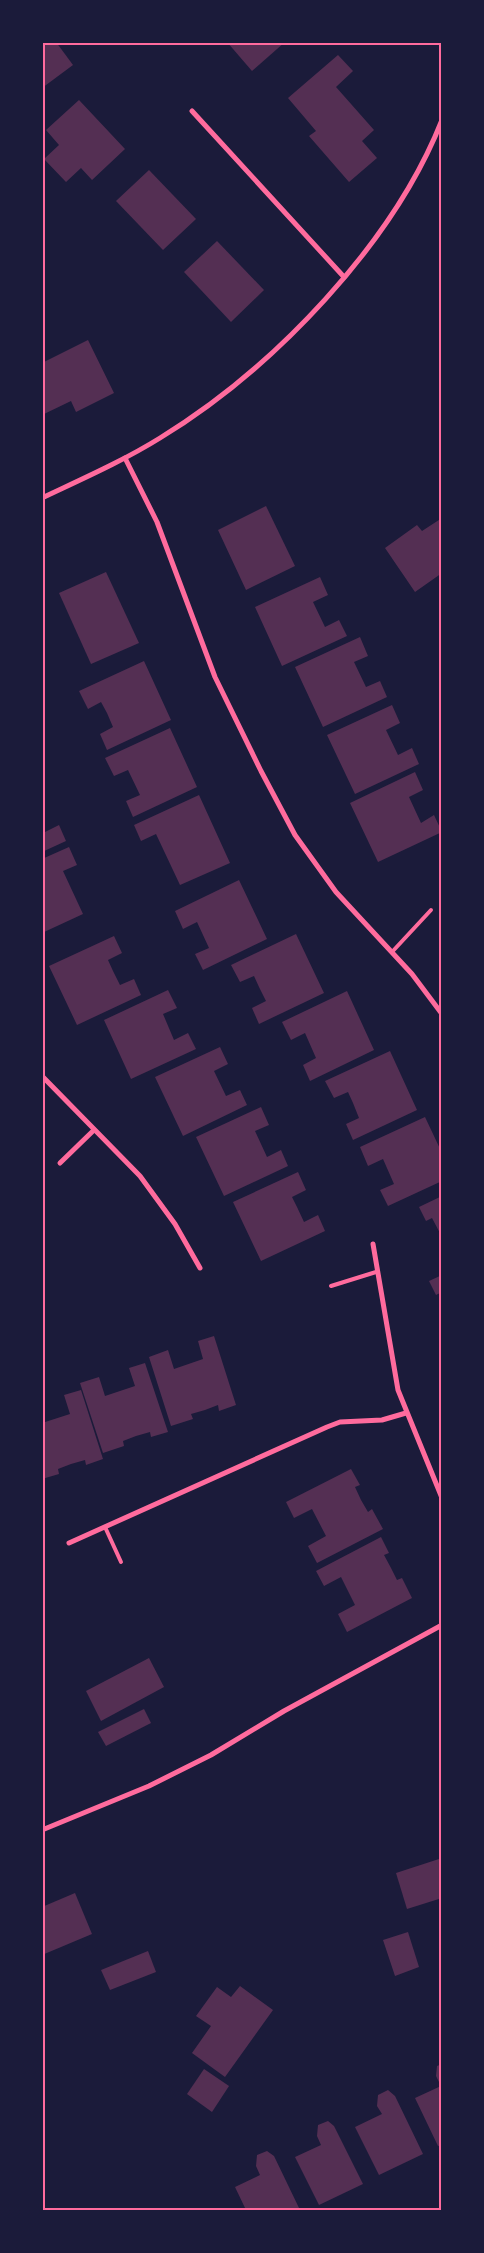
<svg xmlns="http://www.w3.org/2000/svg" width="484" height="2253" font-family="'Times New Roman',serif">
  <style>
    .building { fill: #542f53 }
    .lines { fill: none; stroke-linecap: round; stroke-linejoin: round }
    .service { stroke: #ff6b9d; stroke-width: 4 }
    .minor { stroke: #ff6b9d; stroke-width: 5 }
    .neatline { fill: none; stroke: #ff6b9d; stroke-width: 2 }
  </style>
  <rect width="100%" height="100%" fill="#1b1b3a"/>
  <!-- building -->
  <g class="building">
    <path d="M42 42H56L73 65 42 88Z"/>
    <path d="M227 42H285L252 71Z"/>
    <path d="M338 55 353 71 336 87 374 130 362 141 377 158 349 182 309 136 316 131 288 98Z"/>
    <path d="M79 100 125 149 92 180 81 168 66 182 44 159 59 145 46 130Z"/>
    <path d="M149 170 196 219 163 250 116 201Z"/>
    <path d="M217 241 264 290 231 322 184 272Z"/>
    <path d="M88 340 114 393 76 412 71 401 42 415V363Z"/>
    <path d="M266 506 295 566 246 590 218 530Z"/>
    <path d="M442 518V573L415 592 385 548 417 525 422 531Z"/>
    <path d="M106 572 139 643 91 664 59 593Z"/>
    <path d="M320 577 328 595 313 602 325 627 339 620 347 636 282 666 255 607Z"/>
    <path d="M360 637 368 656 354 662 366 687 380 681 387 697 323 727 295 667Z"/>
    <path d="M144 661 171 720 107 750 100 734 113 727 107 713 101 702 88 709 79 691Z"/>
    <path d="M392 705 400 723 386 730 398 755 412 748 419 764 355 794 327 735Z"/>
    <path d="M170 728 197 787 133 817 126 801 140 795 128 770 114 776 105 758Z"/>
    <path d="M415 772 423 790 409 797 421 823 434 815 442 832 378 862 350 803Z"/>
    <path d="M199 795 230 863 180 885 156 834 141 841 134 825Z"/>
    <path d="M59 825 66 841 42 852V827L45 832Z"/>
    <path d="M69 847 77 865 63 871 83 914 42 933V859Z"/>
    <path d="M239 880 267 939 203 970 195 954 209 948 197 922 183 929 175 911Z"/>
    <path d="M296 934 324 993 259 1024 252 1008 266 1001 259 987 254 976 240 982 231 965Z"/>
    <path d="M114 936 122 953 108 960 113 971 120 985 134 979 141 995 77 1025 49 966Z"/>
    <path d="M168 990 177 1008 163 1014 174 1040 188 1033 196 1049 131 1079 104 1020Z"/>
    <path d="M347 991 374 1050 310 1081 303 1065 316 1058 305 1033 291 1040 282 1022Z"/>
    <path d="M220 1047 228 1064 214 1071 226 1096 240 1090 247 1105 183 1136 155 1077Z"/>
    <path d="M390 1051 417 1110 353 1140 346 1124 359 1118 353 1103 348 1092 334 1098 325 1081Z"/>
    <path d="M261 1107 269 1125 255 1131 267 1157 281 1150 288 1166 224 1196 196 1137Z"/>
    <path d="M425 1117 442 1153V1181L388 1206 380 1190 394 1184 383 1159 368 1166 360 1147Z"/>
    <path d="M298 1172 306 1190 292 1197 297 1207 304 1222 318 1215 325 1231 261 1261 233 1202Z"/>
    <path d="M442 1196V1237L432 1218 426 1221 419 1207Z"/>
    <path d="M442 1275V1292L436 1295 429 1281Z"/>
    <path d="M214 1336 236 1405 219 1411 218 1405 205 1410 191 1414 193 1419 171 1426 149 1357 168 1350 174 1369 203 1359 198 1341Z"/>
    <path d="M145 1363 168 1432 151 1437 150 1432 136 1436 123 1441 124 1446 103 1453 80 1383 99 1377 105 1396 135 1386 129 1368Z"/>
    <path d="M81 1390 103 1459 86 1465 85 1460 71 1464 58 1469 59 1474 42 1479V1423L70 1414 64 1395Z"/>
    <path d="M351 1469 360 1485 355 1487 361 1500 368 1512 372 1509 383 1529 317 1563 308 1546 326 1536 312 1509 294 1518 286 1502Z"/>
    <path d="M381 1537 389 1553 384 1555 391 1568 397 1580 402 1578 412 1598 347 1632 338 1614 355 1605 341 1577 324 1586 316 1571Z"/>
    <path d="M149 1658 164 1687 101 1721 86 1691Z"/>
    <path d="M144 1709 151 1723 106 1746 98 1732Z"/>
    <path d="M442 1858V1898L407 1909 396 1873Z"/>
    <path d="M75 1893 92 1934 42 1955V1907Z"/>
    <path d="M408 1932 419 1967 395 1976 383 1940Z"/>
    <path d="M148 1951 156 1972 110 1990 101 1970Z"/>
    <path d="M240 1986 273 2010 225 2077 192 2053 211 2026 196 2016 217 1987 231 1997Z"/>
    <path d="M442 2064V2145L438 2146 415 2098 441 2086 436 2076 437 2066Z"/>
    <path d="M204 2069 229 2086 212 2112 187 2094Z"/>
    <path d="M388 2090 395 2096 423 2154 379 2175 355 2127 382 2114 377 2106 378 2095Z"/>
    <path d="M328 2121 334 2126 363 2184 319 2205 295 2157 321 2145 317 2136 318 2125Z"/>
    <path d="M267 2151 274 2156 300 2210H246L235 2187 260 2175 256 2166 257 2155Z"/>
  </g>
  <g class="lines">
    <!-- service -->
    <g class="service">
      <path d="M392 952 431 910"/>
      <path d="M331 1286 376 1272"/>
      <path d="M105 1527 121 1562"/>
    </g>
    <!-- minor -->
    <g class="minor">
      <path d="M192 111 344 277"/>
      <path d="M125 458 157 522 215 677 261 771 295 835 336 892 412 974 442 1014"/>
      <path d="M42 498C82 479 123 461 160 438 273 369 393 244 442 120"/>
      <path d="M42 1076 140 1176 175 1224 200 1268"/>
      <path d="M60 1163 94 1130"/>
      <path d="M373 1244 398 1390 442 1498"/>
      <path d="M69 1543 327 1427 340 1422 382 1420 406 1413"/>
      <path d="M42 1830 149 1786 211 1755 284 1711 442 1625"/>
    </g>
  </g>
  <!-- border -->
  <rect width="484" height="2253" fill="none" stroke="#1b1b3a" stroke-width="88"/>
  <rect x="44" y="44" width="396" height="2165" class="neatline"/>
</svg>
